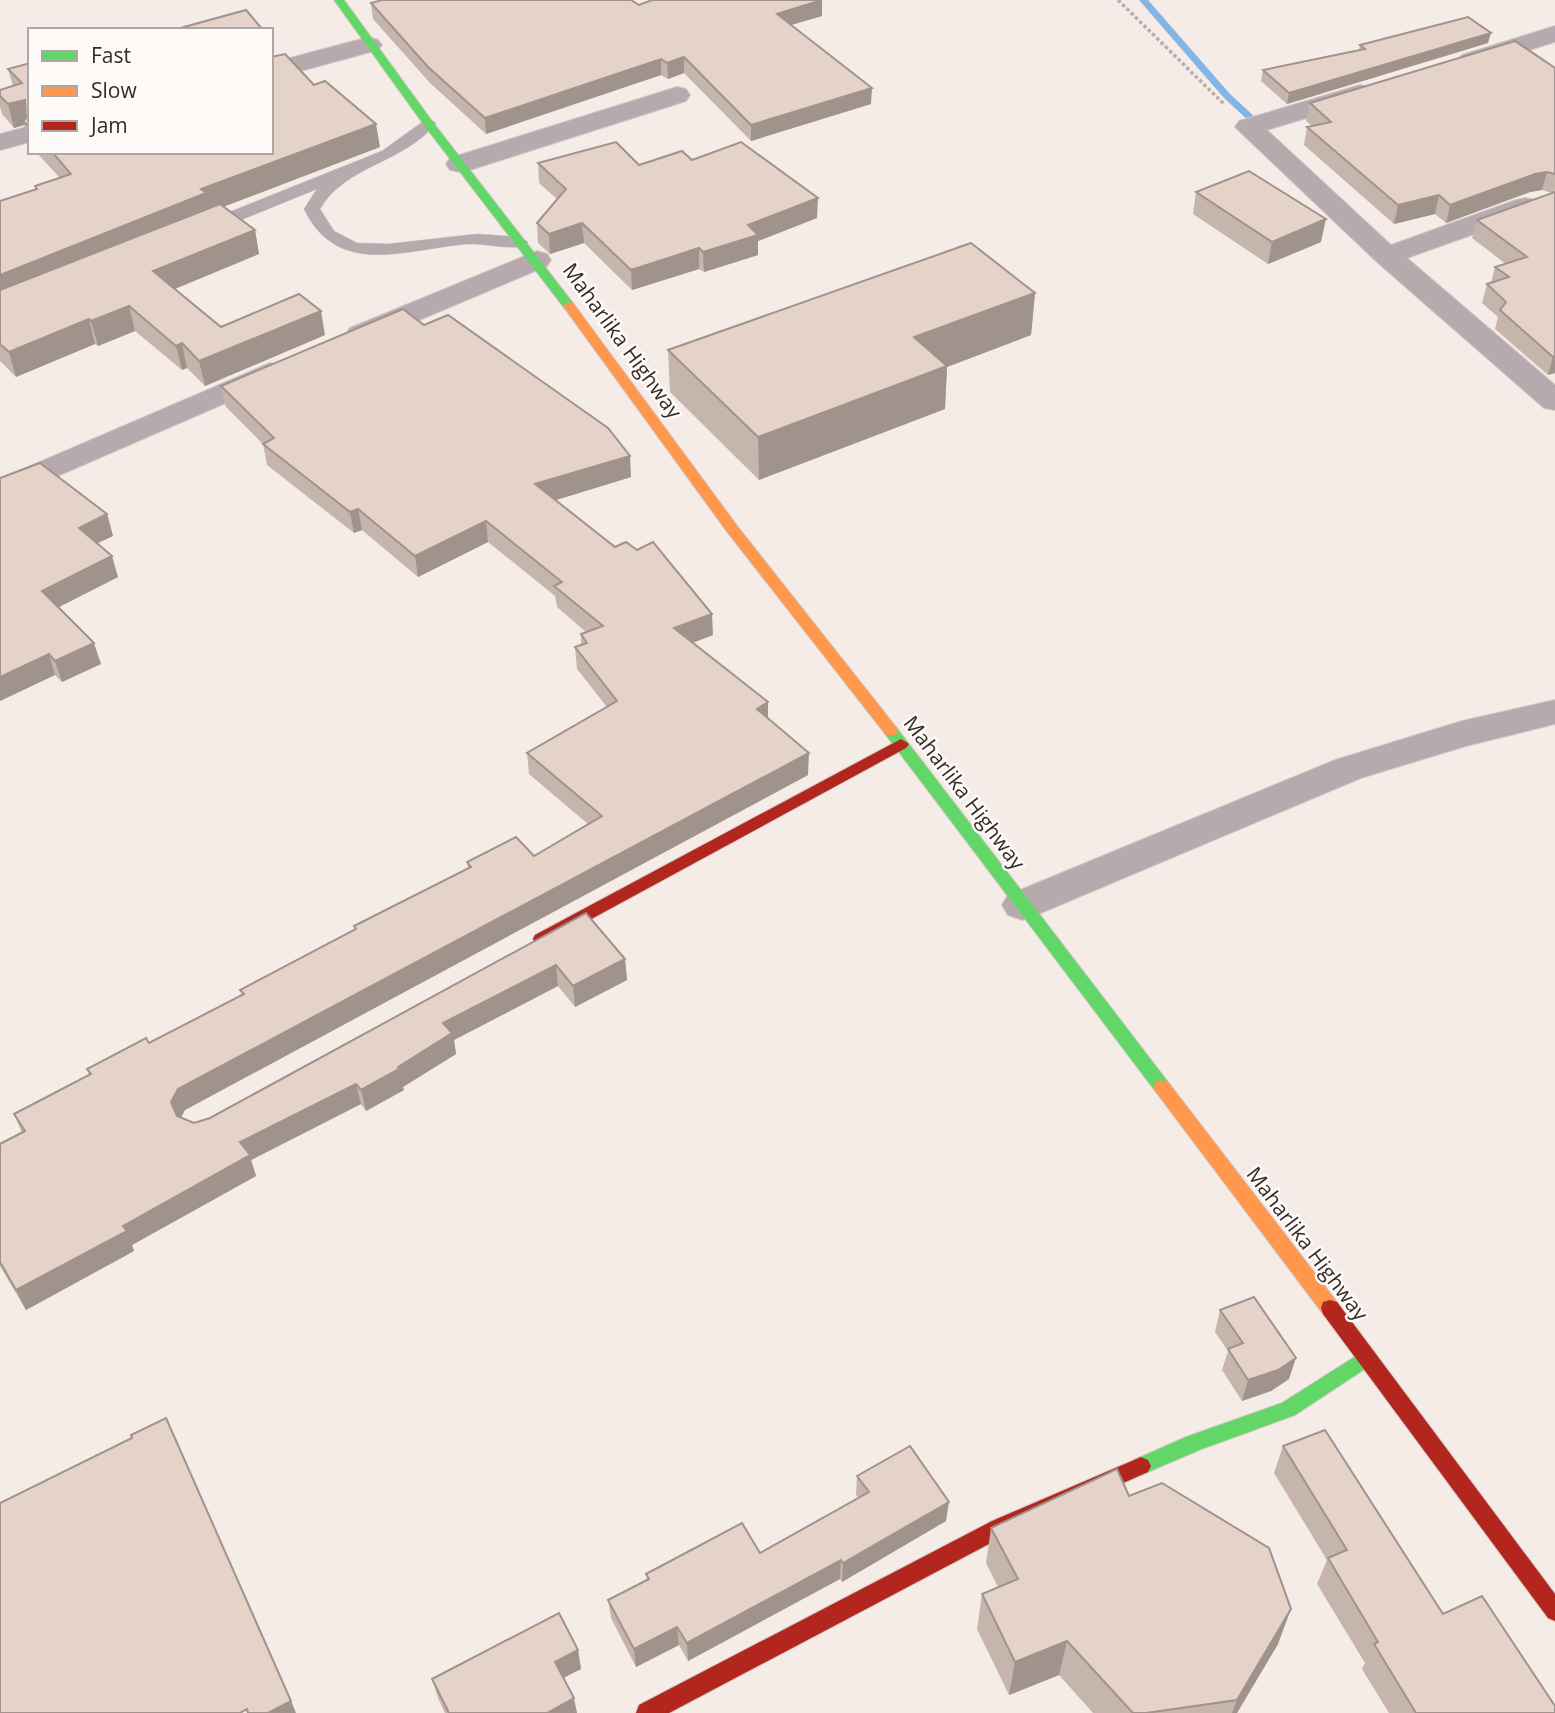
<svg xmlns="http://www.w3.org/2000/svg" width="1555" height="1713" font-family="'Open Sans',sans-serif">
  <style>
    .lines { fill: none; stroke-linecap: round; stroke-linejoin: round }
    .stream { fill: #84b5e4; fill-rule: evenodd }
    .lane-casing { stroke: #d1cac6; stroke-width: 1 }
    .street-casing { stroke: #d1cac6; stroke-width: 2 }
    .fast-casing { stroke: #d1cac6; stroke-width: 2 }
    .slow-casing { stroke: #d1cac6; stroke-width: 2 }
    .jam-casing { stroke: #d1cac6; stroke-width: 2 }
    .path { stroke: #b8aeaf; stroke-width: 3.5; stroke-dasharray: 3.5 2.5; stroke-linecap: butt }
    .lane { fill: #b7aaae; fill-rule: evenodd }
    .street { fill: #b7aaae; fill-rule: evenodd }
    .fast { fill: #63d668; fill-rule: evenodd }
    .slow { fill: #ff974d; fill-rule: evenodd }
    .jam { fill: #b3261e; fill-rule: evenodd }
    .wall { fill: #c5b5ac }
    .shaded-wall { fill: #a0938c }
    .building { fill: #e5d2c8; stroke: #a0938c; stroke-width: 2 }
    .labels { text-anchor: middle; stroke-width: 5; stroke-linejoin: round; paint-order: stroke }
    .street-label { font-size: 21px; fill: #332c29; stroke: #fefaf8 }
  </style>
  <rect width="100%" height="100%" fill="#f6ece7"/>
  <g class="lines">
    <!-- stream -->
    <path class="stream" d="M1139 0H1148L1230 94 1256 118V122H1250L1224 98Z"/>
    <defs>
      <path id="lane" d="M428 118 436 123C405 163 345 165 320 209L334 231 357 243 388 244 477 234 520 237 528 242 526 246C508 250 486 243 467 244 406 249 338 279 304 209L317 189 214 231H202L200 227 202 223 382 151Z"/>
      <g id="street">
        <path d="M1555 26V42L1471 68 1462 65 1458 60 1462 55Z"/>
        <path d="M369 37 378 40 382 45 378 50 271 79V63Z"/>
        <path d="M1360 85 1369 87 1373 93 1369 99 1267 130 1391 245 1516 200 1526 198 1536 200 1540 206 1536 212 1407 258 1555 385V410L1544 408 1377 262 1235 127 1239 121Z"/>
        <path d="M677 87 686 89 690 95 686 101 470 170 460 172 450 170 446 164 450 158Z"/>
        <path d="M30 126V142L0 150V134Z"/>
        <path d="M537 251 547 254 551 260 547 266 372 340 361 343 350 340 346 334 350 328Z"/>
        <path d="M270 363 281 365 285 372 281 379 0 501V479Z"/>
        <path d="M1555 700V724L1466 746 1361 778 1036 915 1022 920 1008 915 1002 905 1008 895 1335 760 1462 721Z"/>
      </g>
      <g id="fast">
        <path d="M334 0H344L432 121 573 303V309H565L424 125Z"/>
        <path d="M891 726 896 727 1168 1082 1171 1087 1168 1092 1162 1094 1156 1092 886 735 884 731 886 727Z"/>
        <path d="M1367 1349 1374 1351 1377 1357 1374 1363 1295 1415 1199 1450 1141 1475 1134 1472 1131 1466 1134 1460 1186 1437 1282 1403Z"/>
      </g>
      <g id="slow">
        <path d="M569 302 573 303 738 527 896 727 898 731 896 735H886L728 533 563 306Z"/>
        <path d="M1162 1080 1168 1082 1337 1302 1339 1308 1337 1314 1330 1316 1323 1314 1156 1092 1153 1087 1156 1082Z"/>
      </g>
      <g id="jam">
        <path d="M901 739 909 744 906 748 547 943H535L533 939 535 935Z"/>
        <path d="M1330 1300 1337 1302 1555 1594V1621L1548 1618 1323 1314 1321 1308 1323 1302Z"/>
        <path d="M1141 1457 1148 1460 1151 1466 1148 1472 1006 1535 669 1713H636L639 1705 992 1521Z"/>
      </g>
    </defs>
    <!-- lane casing -->
    <use href="#lane" class="lane-casing"/>
    <!-- street casing -->
    <use href="#street" class="street-casing"/>
    <!-- fast casing -->
    <use href="#fast" class="fast-casing"/>
    <!-- slow casing -->
    <use href="#slow" class="slow-casing"/>
    <!-- jam casing -->
    <use href="#jam" class="jam-casing"/>
    <!-- path -->
    <path class="path" d="M1118 0 1225 105"/>
    <!-- lane -->
    <use href="#lane" class="lane"/>
    <!-- street -->
    <use href="#street" class="street"/>
    <!-- fast -->
    <use href="#fast" class="fast"/>
    <!-- slow -->
    <use href="#slow" class="slow"/>
    <!-- jam -->
    <use href="#jam" class="jam"/>
  </g>
  <!-- wall -->
  <g class="wall">
    <path d="M822 0V16L791 25 871 104 751 141 684 73 668 79 661 75 486 134 430 83 373 19 371 3 639 5Z"/>
    <path d="M1488 43 1287 104 1261 81 1263 70 1359 50 1360 45Z"/>
    <path d="M271 46 273 56 314 85 380 147 224 206 255 230 259 254 174 289 221 327 325 335 205 386 187 368 182 370 135 331 98 346 95 344 16 377 0 361V201L35 190V186L60 178 36 152H271Z"/>
    <path d="M30 63V145L24 125 14 128 2 114 0 107V90L13 86 8 69Z"/>
    <path d="M1555 68V373L1548 375 1495 329 1498 317 1482 303 1487 284 1491 283 1495 267 1506 264 1472 238 1477 220 1552 193 1542 190 1530 192 1446 223 1435 214 1394 224 1304 145 1307 127 1312 126 1306 121 1310 103Z"/>
    <path d="M692 160 817 218 758 241V255L704 272 699 269 632 290 584 243 550 254 538 243 537 223 557 199 539 183 538 163 639 165Z"/>
    <path d="M1196 192 1321 242 1268 264 1193 214Z"/>
    <path d="M1035 293 1031 335 947 367 945 409 759 480 670 392 668 350Z"/>
    <path d="M424 325 631 477 555 500 713 635 693 643 768 702V719L808 775 185 1110 180 1118 194 1123 210 1118 586 913 625 959 627 980 575 1007 558 986 454 1040 456 1054 403 1087 404 1090 366 1111 361 1104 251 1160 256 1176 132 1245 134 1251 26 1310 0 1266V1144L22 1133 14 1114 89 1075 87 1069 149 1043 242 995 240 990 355 930 354 926 468 868 467 862 534 856 588 824 529 774 527 753 607 707 577 669 575 647 581 645V634L586 632 557 607 555 596 488 542 418 577 362 530 354 533 267 465 263 444 226 407 221 386Z"/>
    <path d="M107 514 113 536 97 543 118 577 59 607 101 664 62 682 55 675 0 701Z"/>
    <path d="M1220 1310 1289 1379 1271 1391 1242 1401 1222 1370 1228 1351 1215 1332Z"/>
    <path d="M1283 1446 1443 1614 1555 1713H1389L1362 1669 1365 1663 1317 1584 1327 1560 1274 1473Z"/>
    <path d="M857 1476 946 1521 842 1582 840 1579 688 1661 679 1645 636 1667 611 1618 608 1600 647 1580 646 1574 760 1553 858 1498 856 1495Z"/>
    <path d="M1129 1496 1278 1644 1237 1713H1093L1059 1675 1009 1695 977 1629 982 1594 998 1587 986 1563 991 1528Z"/>
    <path d="M578 1650 581 1669 564 1678 577 1713H445L438 1698 432 1679Z"/>
  </g>
  <!-- shaded-wall -->
  <g class="shaded-wall">
    <path d="M822 0V16L777 29V14Z"/>
    <path d="M1491 33 1488 43 1287 104 1289 93Z"/>
    <path d="M684 57V73L668 79 667 63Z"/>
    <path d="M661 59V75L486 134 485 118Z"/>
    <path d="M872 88 871 104 751 141V125Z"/>
    <path d="M25 100 27 125 23 121 24 125 14 128 8 104Z"/>
    <path d="M376 124 380 147 210 212 0 302V275L201 189Z"/>
    <path d="M1547 172 1542 190 1530 192 1446 223 1450 205 1535 174Z"/>
    <path d="M1439 195 1435 214 1394 224 1398 205Z"/>
    <path d="M818 198 817 218 758 241V255L704 272 703 252 748 225Z"/>
    <path d="M1326 219 1321 242 1268 264 1272 242Z"/>
    <path d="M582 223 584 243 550 254 549 234Z"/>
    <path d="M255 230 259 254 158 296 153 271Z"/>
    <path d="M699 248V269L632 290 631 270Z"/>
    <path d="M1035 293 1031 335 947 367 945 409 759 480 758 437 914 337Z"/>
    <path d="M129 306 135 331 98 346 91 321Z"/>
    <path d="M321 311 325 335 205 386 199 361Z"/>
    <path d="M89 319 95 344 16 377 9 352Z"/>
    <path d="M182 343 187 368 182 370 176 346Z"/>
    <path d="M1555 356V373L1548 375 1553 357Z"/>
    <path d="M630 456 631 477 537 506 535 484Z"/>
    <path d="M358 509 362 530 354 533 350 512Z"/>
    <path d="M107 514 113 536 85 549 79 528Z"/>
    <path d="M486 521 488 542 418 577 415 556Z"/>
    <path d="M112 556 118 577 49 612 42 591Z"/>
    <path d="M712 614 713 635 675 649 674 628Z"/>
    <path d="M94 643 101 664 62 682 55 661Z"/>
    <path d="M49 654 55 675 0 701V677Z"/>
    <path d="M768 702V724L757 709Z"/>
    <path d="M809 753 808 775 185 1110 178 1123 171 1102 178 1089Z"/>
    <path d="M625 959 627 980 575 1007 573 986Z"/>
    <path d="M556 965 558 986 454 1040 456 1054 403 1087 404 1090 366 1111 361 1090 398 1067 443 1023Z"/>
    <path d="M356 1084 361 1104 251 1160 256 1176 132 1245 134 1251 26 1310 16 1290 123 1226 240 1142Z"/>
    <path d="M1296 1358 1289 1379 1271 1391 1242 1401 1248 1380Z"/>
    <path d="M949 1502 946 1521 842 1582 843 1563Z"/>
    <path d="M841 1560 840 1579 688 1661 687 1643Z"/>
    <path d="M1291 1609 1278 1644 1237 1713H1232L1237 1700Z"/>
    <path d="M677 1627 679 1645 636 1667 634 1649Z"/>
    <path d="M1067 1641 1059 1675 1009 1695 1015 1662Z"/>
    <path d="M578 1650 581 1669 558 1680 555 1662Z"/>
    <path d="M574 1698 577 1713H547Z"/>
    <path d="M291 1701 296 1713H268Z"/>
  </g>
  <!-- building -->
  <g class="building">
    <path d="M382 0H631L639 5 652 0H822L777 14 872 88 751 125 684 57 667 63 661 59 485 118 428 67 371 3Z"/>
    <path d="M246 10 263 30H173Z"/>
    <path d="M1468 17 1491 33 1289 93 1263 70 1365 49 1360 45Z"/>
    <path d="M1515 41 1555 68V174L1547 172 1535 174 1450 205 1439 195 1398 205 1307 127 1331 122 1310 103Z"/>
    <path d="M285 54 314 85 325 81 376 124 201 189 206 193 0 275V201L37 189 35 186 71 174 52 152H271V57Z"/>
    <path d="M30 63V128L23 121 26 118 25 100 8 104 0 96V90L22 83 8 69Z"/>
    <path d="M616 142 639 165 682 151 692 160 741 142 818 198 748 225 758 235 703 252 699 248 631 270 582 223 549 234 537 223 566 189 538 163Z"/>
    <path d="M1249 171 1326 219 1272 242 1196 192Z"/>
    <path d="M1555 192V356L1553 357 1500 310 1506 302 1487 284 1509 277 1495 267 1527 257 1477 220Z"/>
    <path d="M220 204 255 230 153 271 221 327 299 294 321 311 199 361 182 343 176 346 129 306 91 321 89 319 9 352 0 344V290Z"/>
    <path d="M971 243 1035 293 914 337 947 366 758 437 668 350Z"/>
    <path d="M403 309 424 325 448 315 608 428 630 456 535 484 615 547 626 542 637 550 653 542 712 614 674 628 768 702 757 709 809 753 178 1089 171 1102 177 1116 194 1123 210 1118 586 913 625 959 573 986 556 965 443 1023 452 1033 398 1067 399 1069 361 1090 356 1084 240 1142 250 1155 123 1226 127 1231 16 1290 0 1262V1144L25 1131 14 1114 91 1074 87 1069 146 1038 149 1043 244 994 240 990 356 929 354 926 471 867 467 862 516 837 534 856 602 816 527 753 617 701 575 647 587 643 581 634 603 626 554 586 562 582 486 521 415 556 358 509 350 512 263 444 274 438 221 386Z"/>
    <path d="M40 463 107 514 79 528 112 556 42 591 94 643 55 661 49 654 0 677V478Z"/>
    <path d="M1254 1297 1296 1358 1278 1370 1248 1380 1228 1349 1243 1343 1220 1310Z"/>
    <path d="M166 1418 291 1701 268 1713H248L247 1709 240 1713H0V1503L132 1438 131 1435Z"/>
    <path d="M1325 1430 1443 1614 1482 1596 1555 1706V1713H1416L1374 1644 1378 1642 1328 1558 1347 1550 1283 1446Z"/>
    <path d="M910 1446 949 1502 843 1563 841 1560 687 1643 677 1627 634 1649 608 1600 649 1579 646 1574 742 1523 760 1553 869 1492 857 1476Z"/>
    <path d="M1117 1469 1129 1496 1162 1483 1269 1548 1291 1609 1237 1700 1146 1713H1133L1067 1641 1015 1662 982 1594 1018 1579 991 1528Z"/>
    <path d="M559 1613 578 1650 555 1662 574 1698 547 1713H449L432 1679Z"/>
  </g>
  <g class="labels">
    <!-- street labels -->
    <g class="street-label">
      <text transform="translate(622 341) rotate(54)" y="7">Maharlika Highway</text>
      <text transform="translate(964 793) rotate(53)" y="7">Maharlika Highway</text>
      <text transform="translate(1307 1244) rotate(53)" y="7">Maharlika Highway</text>
    </g>
  </g>
  <!-- legend -->
  <rect x="28" y="28" width="245" height="126" fill="#fefaf8" stroke="#ada8a5" stroke-width="2"/>
  <rect x="42" y="51" width="35" height="10" fill="#63d668" stroke="#ada8a5" stroke-width="2"/>
  <text x="91" y="63" font-size="21" fill="#332c29">Fast</text>
  <rect x="42" y="86" width="35" height="10" fill="#ff974d" stroke="#ada8a5" stroke-width="2"/>
  <text x="91" y="98" font-size="21" fill="#332c29">Slow</text>
  <rect x="42" y="121" width="35" height="10" fill="#b3261e" stroke="#ada8a5" stroke-width="2"/>
  <text x="91" y="133" font-size="21" fill="#332c29">Jam</text>
</svg>
